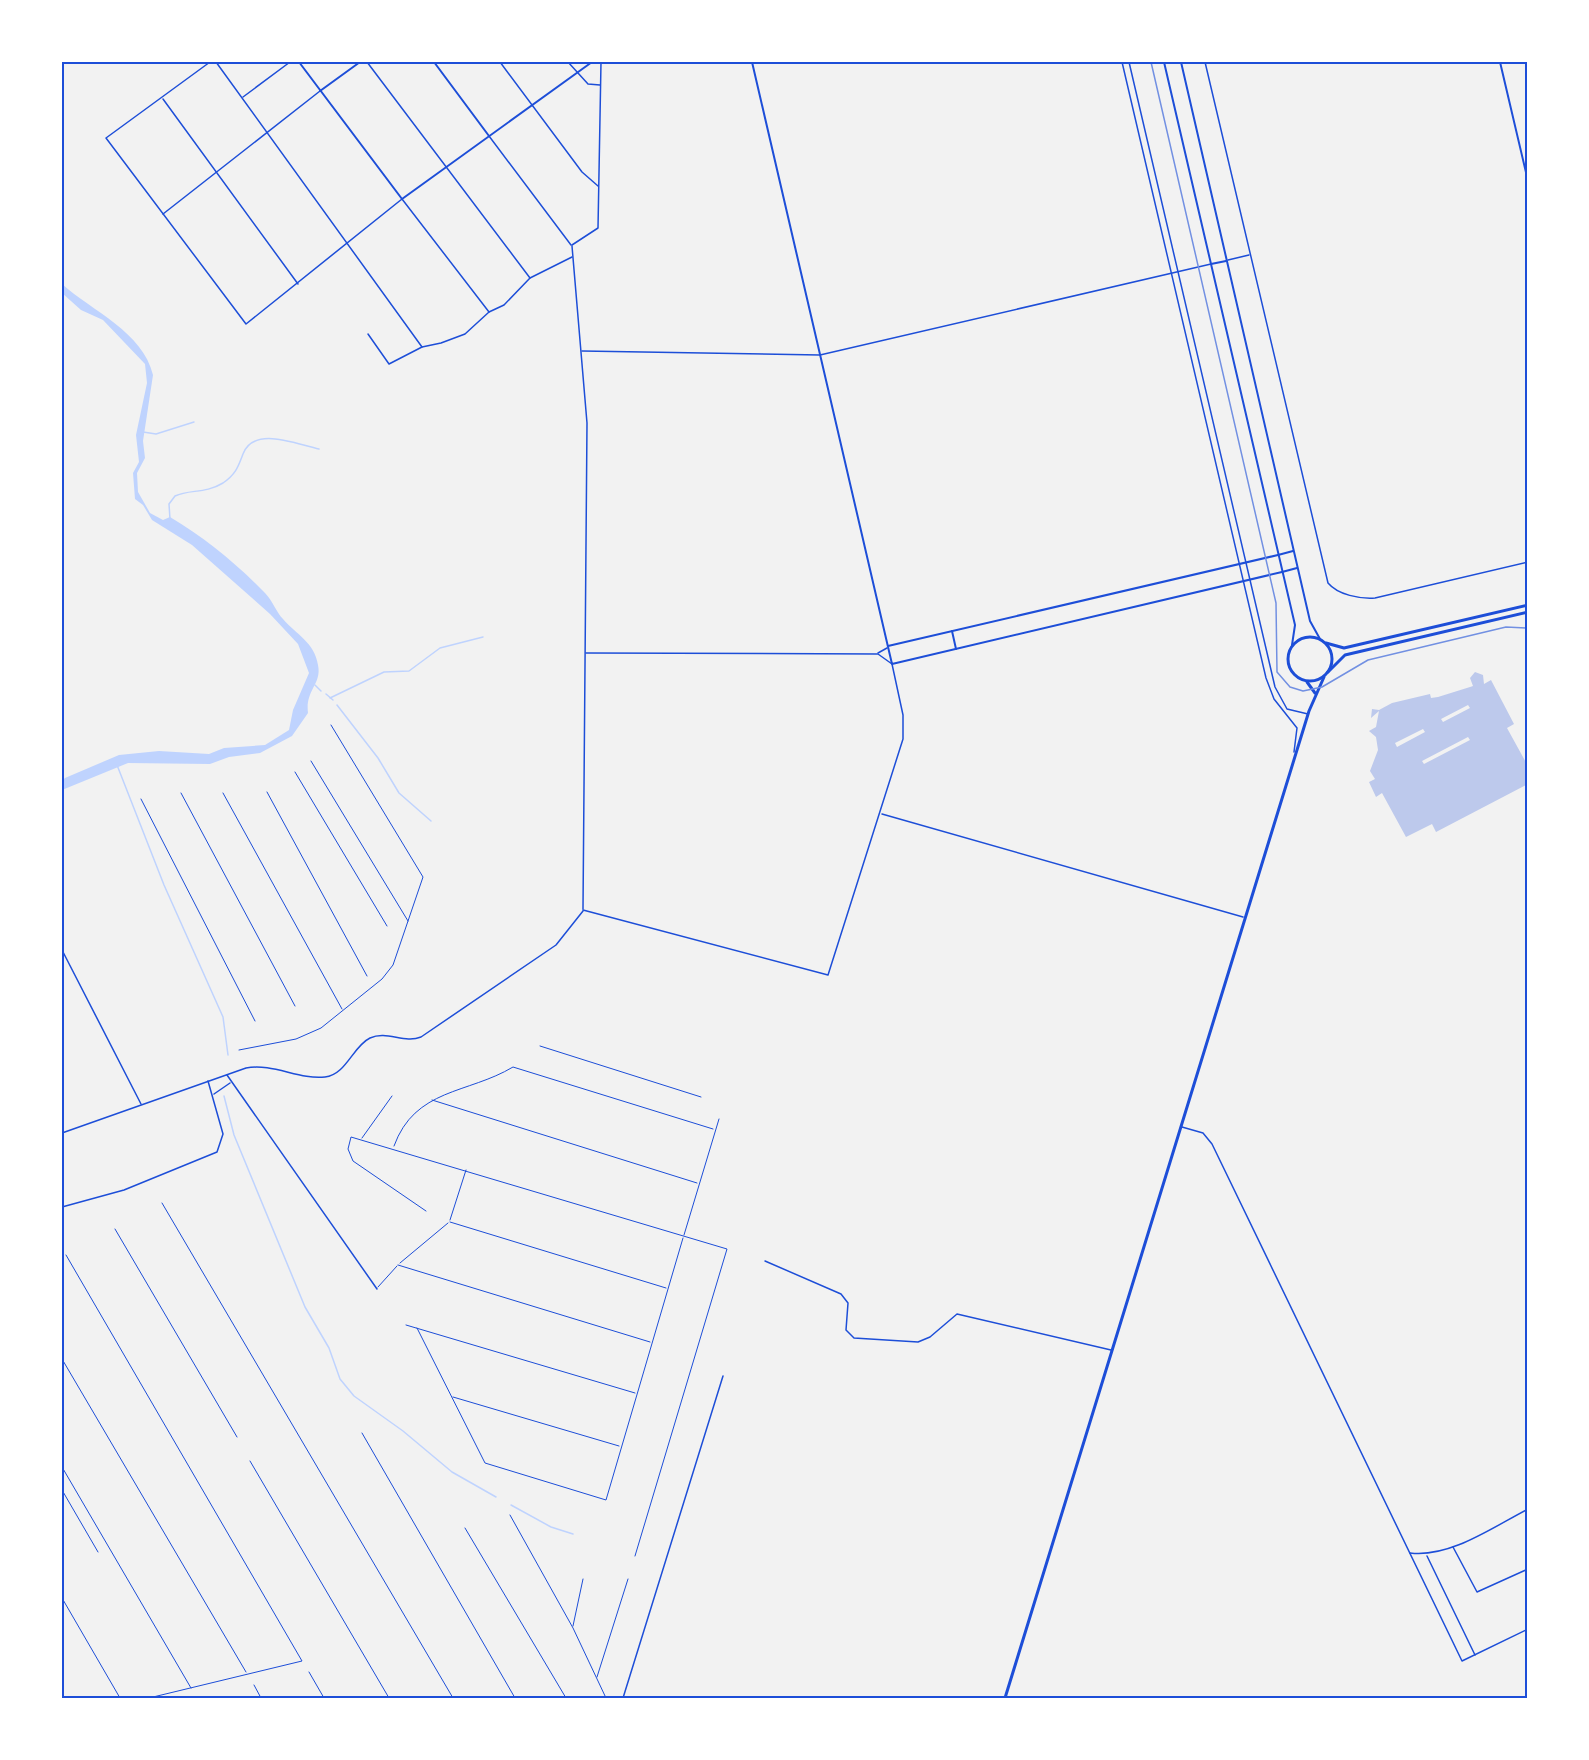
<svg xmlns="http://www.w3.org/2000/svg" width="1589" height="1760" font-family="'IBM Plex Sans',sans-serif">
  <style>
    .water { fill: #bfd3fe }
    .lines { fill: none; stroke-linecap: round; stroke-linejoin: round }
    .stream { stroke: #bfd3fe; stroke-width: 1.5 }
    .building { fill: #bdc9ec; fill-rule: evenodd }
    .service { stroke: #1d4ed8; stroke-width: 1 }
    .minor { stroke: #1d4ed8; stroke-width: 1.5 }
    .tertiary { stroke: #1d4ed8; stroke-width: 2 }
    .secondary { stroke: #1d4ed8; stroke-width: 2 }
    .primary { stroke: #1d4ed8; stroke-width: 3 }
    .tram { stroke: #7290e2; stroke-width: 1.5 }
    .neatline { fill: none; stroke: #1d4ed8; stroke-width: 2 }
  </style>
  <rect width="100%" height="100%" fill="#f2f2f2"/>
  <!-- water -->
  <path class="water" d="M62 284C92 311 143 332 153 375L143 441 145 458 137 473 138 492 150 513 163 520 170 517C205 538 236 563 265 593 273 601 276 612 283 619 297 635 314 642 318 665 322 684 305 690 308 713L292 736 260 753 229 757 210 764 128 763 62 790V781L65 778 119 755 159 751 209 754 224 748 265 745 289 730 293 710 309 673 298 644 270 614 192 545 152 520 143 505 135 499 133 473 139 462 136 435 147 383 145 364 103 320 81 310 62 293Z"/>
  <g class="lines">
    <!-- stream -->
    <g class="stream">
      <path d="M143 432 156 434 194 422"/>
      <path d="M170 519 169 504 175 496C190 489 205 494 223 483 236 474 238 467 243 454 254 425 298 445 319 449"/>
      <path d="M315 685 321 691"/>
      <path d="M326 694 333 700"/>
      <path d="M330 698 384 672 409 671 440 648 483 637"/>
      <path d="M337 705 378 758 399 793 431 821"/>
      <path d="M117 765 164 885 223 1017 228 1055"/>
      <path d="M224 1096 234 1135 305 1307 329 1348 340 1379 354 1396 403 1431 452 1472 496 1497"/>
      <path d="M511 1505 551 1527 573 1534"/>
    </g>
  </g>
  <!-- building -->
  <path class="building" d="M1475 672 1483 675 1484 684 1491 680 1514 724 1507 728 1528 766V784L1436 832 1432 824 1406 837 1382 793 1376 797 1369 782 1375 779 1370 771 1378 750 1376 737 1369 731 1376 727 1379 711 1371 718 1372 709 1379 710 1392 703 1430 694 1431 698 1438 697 1470 687 1473 686 1470 678ZM1468 705 1470 708 1443 722 1441 719ZM1423 729 1425 732 1397 747 1395 743ZM1468 737 1470 740 1424 764 1422 761Z"/>
  <g class="lines">
    <!-- service -->
    <g class="service">
      <path d="M311 761 408 921"/>
      <path d="M295 772 387 926"/>
      <path d="M267 792 367 976"/>
      <path d="M181 793 295 1006"/>
      <path d="M223 793 342 1009"/>
      <path d="M141 799 255 1021"/>
      <path d="M540 1046 701 1097"/>
      <path d="M239 1050 296 1039 321 1028 382 979 393 965 423 877 331 725"/>
      <path d="M432 1100 697 1183"/>
      <path d="M362 1138 392 1096"/>
      <path d="M394 1146C415 1088 468 1094 513 1067L713 1129"/>
      <path d="M162 1203 453 1698"/>
      <path d="M426 1211 353 1161 348 1149 351 1137 727 1249 635 1556"/>
      <path d="M450 1220 466 1170"/>
      <path d="M450 1222 666 1288"/>
      <path d="M115 1229 237 1437"/>
      <path d="M684 1235 719 1119"/>
      <path d="M66 1255 302 1661 149 1698"/>
      <path d="M400 1263 448 1223"/>
      <path d="M398 1265 650 1342"/>
      <path d="M378 1287 397 1266"/>
      <path d="M406 1325 635 1393"/>
      <path d="M417 1328 485 1463 606 1500 683 1238"/>
      <path d="M62 1359 246 1672"/>
      <path d="M453 1397 619 1446"/>
      <path d="M362 1433 515 1698"/>
      <path d="M250 1461 389 1698"/>
      <path d="M62 1467 191 1688"/>
      <path d="M62 1490 98 1552"/>
      <path d="M510 1515 573 1628 606 1698"/>
      <path d="M465 1528 566 1698"/>
      <path d="M62 1598 120 1698"/>
      <path d="M573 1626 583 1579"/>
      <path d="M309 1672 324 1698"/>
      <path d="M597 1677 628 1579"/>
      <path d="M254 1685 261 1698"/>
    </g>
    <!-- minor -->
    <g class="minor">
      <path d="M210 62 106 138 246 324 402 199 489 312"/>
      <path d="M216 62 422 347"/>
      <path d="M367 62 530 278"/>
      <path d="M500 62 582 172 598 186"/>
      <path d="M568 62 588 84 600 85"/>
      <path d="M1122 62 1266 678 1274 699 1297 728 1294 752"/>
      <path d="M1129 62 1275 687 1287 709 1308 714"/>
      <path d="M1205 62 1328 583C1338 595 1360 599 1375 598L1528 562"/>
      <path d="M243 97 290 62"/>
      <path d="M163 99 298 284"/>
      <path d="M489 136 571 245"/>
      <path d="M163 214 320 91"/>
      <path d="M572 245 598 228 601 62"/>
      <path d="M572 246 587 423 583 909"/>
      <path d="M1228 260 1249 255"/>
      <path d="M368 334 389 364 422 347 441 343 465 334 489 312 504 305 530 278 572 257"/>
      <path d="M582 351 820 355 1211 264"/>
      <path d="M878 653 887 648"/>
      <path d="M882 814 1243 917"/>
      <path d="M583 910 828 975 903 739V715L892 664 878 654 586 653"/>
      <path d="M62 950 141 1104"/>
      <path d="M227 1075 377 1289"/>
      <path d="M214 1094 230 1083"/>
      <path d="M1182 1127 1203 1133 1212 1144 1462 1661 1528 1629"/>
      <path d="M62 1133 246 1068C273 1063 299 1080 325 1077 346 1075 353 1046 370 1038 387 1030 404 1044 421 1037L556 945 583 911"/>
      <path d="M62 1207 124 1190 217 1152 223 1134 208 1081"/>
      <path d="M765 1261 841 1294 848 1303 846 1330 854 1338 918 1342 930 1337 957 1314 1111 1350"/>
      <path d="M1453 1547 1477 1592 1528 1569"/>
      <path d="M1410 1553C1450 1558 1493 1527 1528 1509"/>
      <path d="M1427 1556 1475 1655"/>
      <path d="M623 1698 723 1376"/>
    </g>
    <!-- tertiary -->
    <g class="tertiary">
      <path d="M752 62 892 664 1282 572"/>
      <path d="M1500 62 1528 181"/>
      <path d="M952 631 956 649"/>
      <path d="M888 646 1278 555"/>
    </g>
    <!-- secondary -->
    <g class="secondary">
      <path d="M299 62 402 199 592 62"/>
      <path d="M434 62 489 136"/>
      <path d="M1164 62 1295 625 1292 645"/>
      <path d="M1181 62 1310 621 1320 639"/>
      <path d="M320 91 360 62"/>
      <path d="M1211 264 1226 261"/>
      <path d="M1278 555 1293 551"/>
      <path d="M1282 572 1297 568"/>
    </g>
    <!-- primary -->
    <g class="primary">
      <circle cx="1310" cy="659" r="22"/>
      <path d="M1326 643 1344 648 1528 605"/>
      <path d="M1328 672 1345 655 1528 612"/>
      <path d="M1307 682 1315 693"/>
      <path d="M1005 1698 1309 711 1324 677"/>
    </g>
    <!-- tram -->
    <path class="tram" d="M1151 62 1276 603 1277 672 1290 687 1303 691 1322 687 1368 660 1506 627 1528 628"/>
  </g>
  <!-- border -->
  <rect width="1589" height="1760" fill="none" stroke="#ffffff" stroke-width="126"/>
  <rect x="63" y="63" width="1463" height="1634" class="neatline"/>
</svg>
